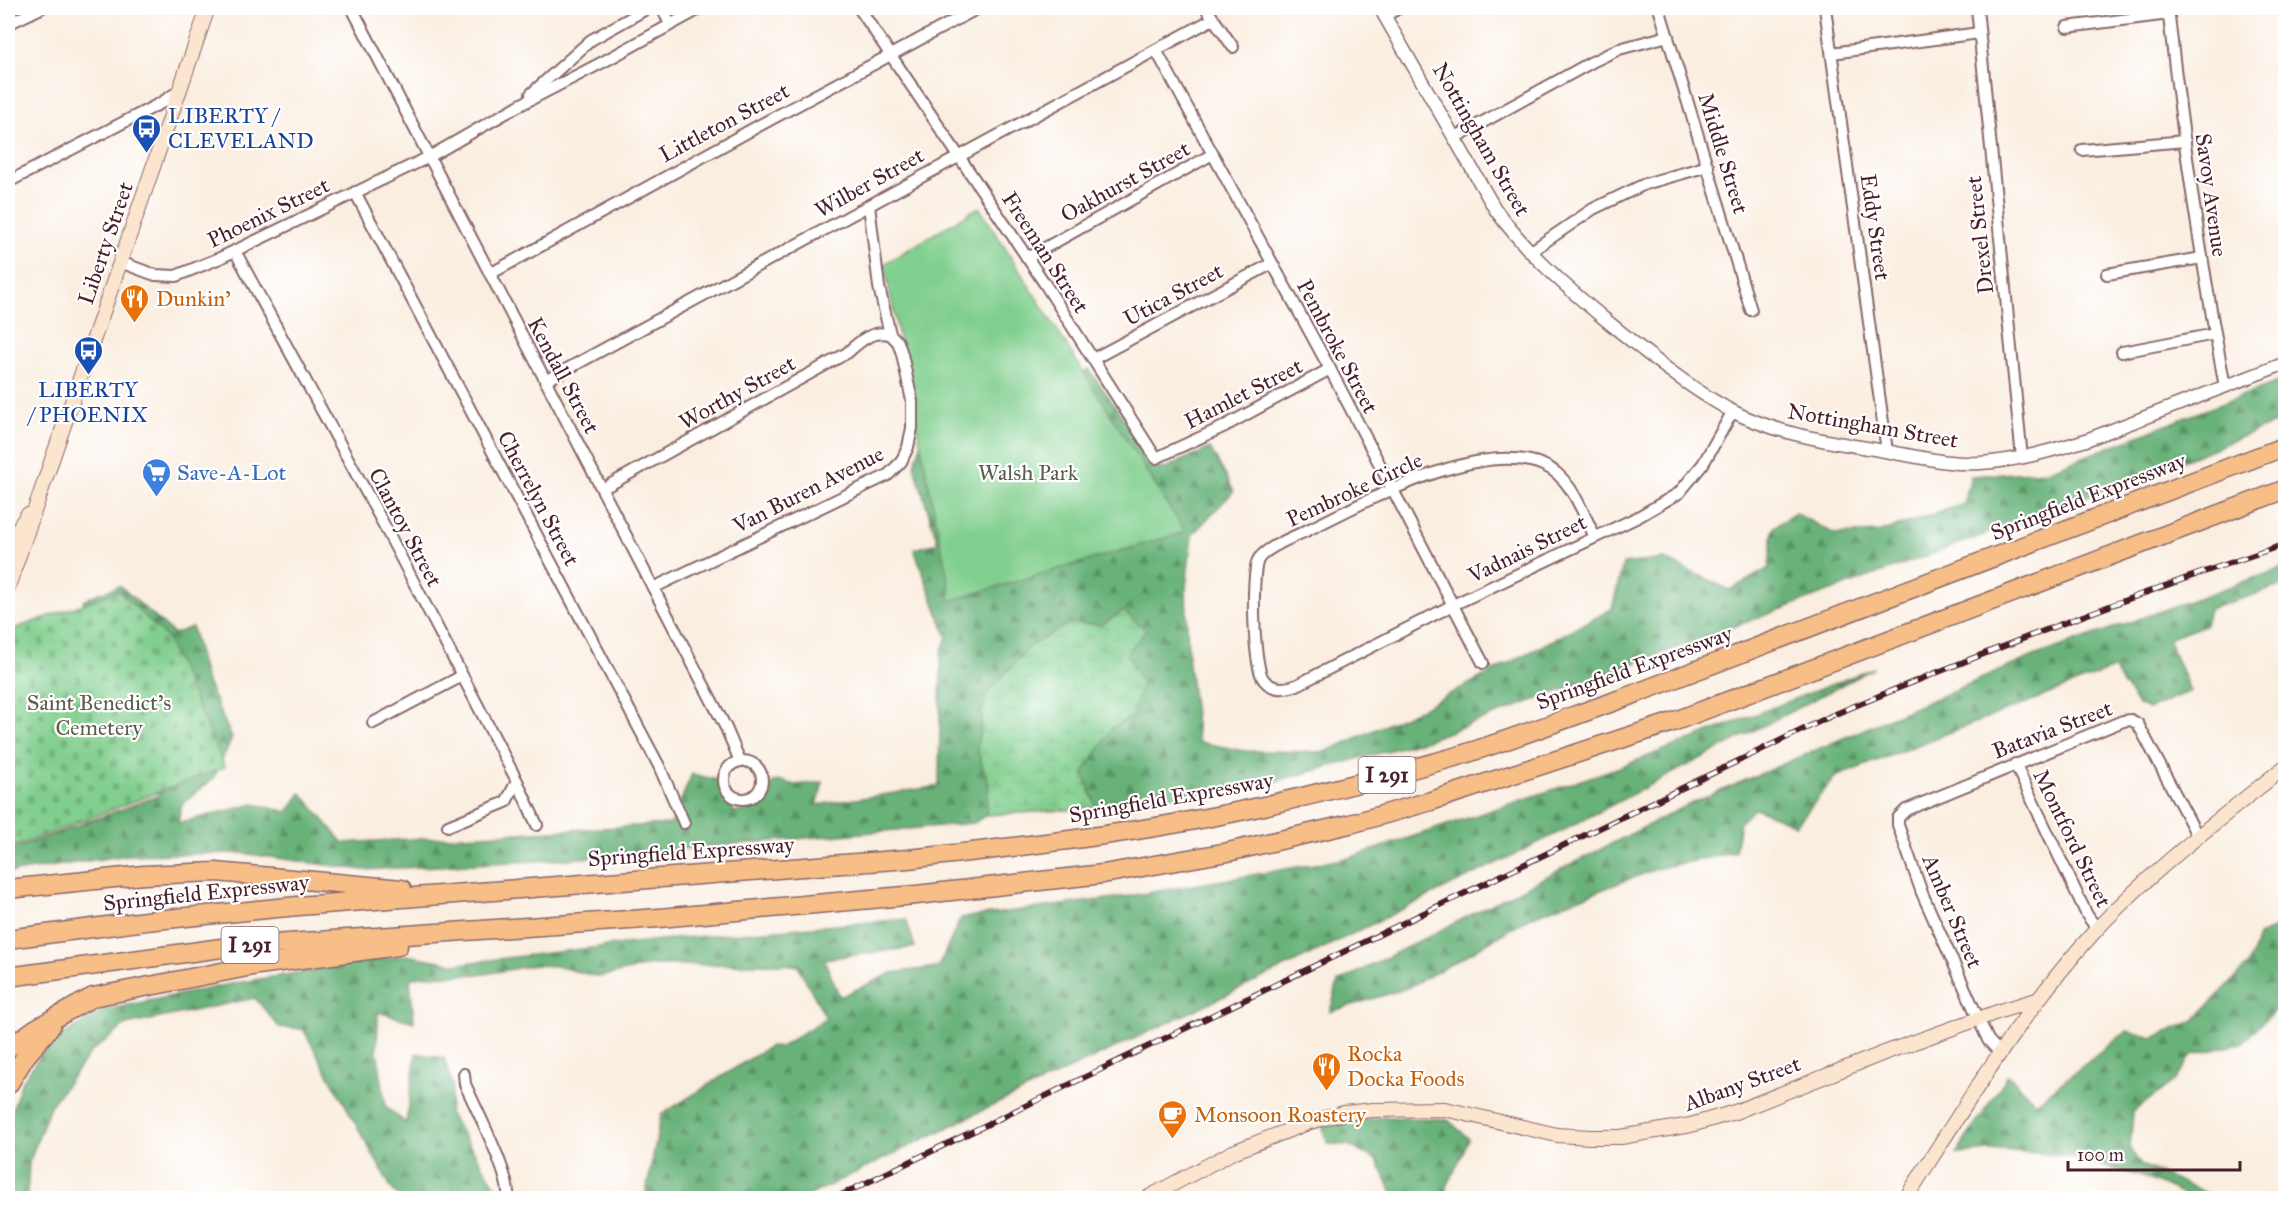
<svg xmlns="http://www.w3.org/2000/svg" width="2293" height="1206" font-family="'IM FELL Great Primer',serif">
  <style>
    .forest { fill: url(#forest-firs); stroke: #596852; stroke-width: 1.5 }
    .wetland { fill: url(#wetland-marsh); stroke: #66775c; stroke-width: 1.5 }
    .cemetery { fill: url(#cemetery-stones); stroke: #66775c; stroke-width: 1.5 }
    .park { fill: #81cf8e; stroke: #66775c; stroke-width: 1.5 }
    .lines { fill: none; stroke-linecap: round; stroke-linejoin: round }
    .minor-casing { stroke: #88676a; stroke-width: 14 }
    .tertiary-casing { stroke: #88676a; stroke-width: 15 }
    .secondary-casing { stroke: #88676a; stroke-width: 16 }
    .motorway-casing { stroke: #88676a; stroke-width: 21 }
    .minor { stroke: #fff; stroke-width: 10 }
    .tertiary { stroke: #fff; stroke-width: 12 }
    .secondary { stroke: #fce5cf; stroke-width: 14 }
    .motorway { stroke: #f7be87; stroke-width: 18 }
    .rail-casing { stroke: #4a1f2b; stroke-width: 6 }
    .rail { stroke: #fff; stroke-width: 4; stroke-dasharray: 11; stroke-linecap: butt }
    .labels { text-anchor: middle; stroke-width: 4.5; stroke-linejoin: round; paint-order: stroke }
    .shield { fill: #fff; stroke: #80626b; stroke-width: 1.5 }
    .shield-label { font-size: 21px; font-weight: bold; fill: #4a1f2b }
    .transit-label { font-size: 22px; fill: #164399; stroke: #fff; text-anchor: start }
    .street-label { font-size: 22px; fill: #4a1f2b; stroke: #fff }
    .food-label { font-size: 22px; fill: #c56008; stroke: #fff; text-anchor: start }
    .shop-label { font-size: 22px; fill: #366cbe; stroke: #fff; text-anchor: start }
    .park-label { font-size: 22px; fill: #5d5d4e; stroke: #fff }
  </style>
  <defs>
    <pattern id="forest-firs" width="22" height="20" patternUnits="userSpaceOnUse" patternTransform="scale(1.5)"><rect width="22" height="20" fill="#68b279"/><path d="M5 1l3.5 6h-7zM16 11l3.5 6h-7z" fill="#589063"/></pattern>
    <pattern id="wetland-marsh" width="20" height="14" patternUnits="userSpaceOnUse" patternTransform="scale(1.5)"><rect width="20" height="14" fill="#81cf8e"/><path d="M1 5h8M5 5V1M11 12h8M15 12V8" fill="none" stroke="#71b17b"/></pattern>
    <pattern id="cemetery-stones" width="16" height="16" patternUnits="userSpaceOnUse" patternTransform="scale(1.5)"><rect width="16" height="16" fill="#81cf8e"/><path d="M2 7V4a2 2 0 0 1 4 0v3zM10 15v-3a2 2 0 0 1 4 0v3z" fill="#71b17b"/></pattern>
  </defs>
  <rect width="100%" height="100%" fill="#fff"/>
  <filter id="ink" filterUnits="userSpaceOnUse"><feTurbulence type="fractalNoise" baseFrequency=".0167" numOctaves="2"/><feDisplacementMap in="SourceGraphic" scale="12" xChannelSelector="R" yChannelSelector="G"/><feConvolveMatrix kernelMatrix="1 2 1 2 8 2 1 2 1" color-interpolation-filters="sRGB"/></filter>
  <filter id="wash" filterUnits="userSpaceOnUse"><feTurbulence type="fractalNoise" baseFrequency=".008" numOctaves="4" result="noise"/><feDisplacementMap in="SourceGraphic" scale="24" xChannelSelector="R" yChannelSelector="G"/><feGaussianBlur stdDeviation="1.35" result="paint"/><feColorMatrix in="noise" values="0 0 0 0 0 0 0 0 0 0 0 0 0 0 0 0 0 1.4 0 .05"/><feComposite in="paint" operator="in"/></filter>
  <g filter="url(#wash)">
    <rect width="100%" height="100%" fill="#faeee0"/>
    <!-- forest -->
    <g class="forest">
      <path d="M1088 368 1161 470 1210 448 1234 491 1192 535 1186 587 1188 655 1198 742 1245 751 1325 752 1421 709 1612 609 1623 564 1664 559 1730 590 1769 568 1773 528 1795 513 1835 534 1881 532 1964 504 1971 476 2047 471 2285 379V419L2173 465 1424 741 1269 783 1097 808 1083 773 1112 728 1132 717 1123 611 1101 625 1069 623 977 749 989 785 986 815 974 823 571 859 363 870 241 853 128 855 8 873V851L158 796 198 753 89 611 83 601 99 593 120 586 174 634 192 627 205 678 232 738 214 778 182 804 178 823 254 804 288 812 301 793 343 843 671 824 692 774 717 780 722 796 735 812 762 808 773 782 781 781 795 785 823 782 817 805 939 786 941 653 947 637 914 549 938 543 914 465 935 404 1075 386Z"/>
      <path d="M2285 567V585L2209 609 2205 625 2168 639 2190 691 2149 709 2138 705 2113 669 1835 777 1796 825 1755 808 1740 822 1735 852 1656 869 1530 917 1462 958 1407 988 1330 1012 1338 982 1688 805 2034 656Z"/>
      <path d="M1874 668 1562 831 1256 981 977 1113 804 1198H645L661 1115 770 1046 781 1047 826 1018 798 966 785 964 652 965 599 977 555 966 535 965 485 974 420 976 410 979 414 1022 378 1012 377 1049 386 1107 406 1123 416 1053 444 1058 453 1086 449 1113 499 1191 497 1198H401L392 1189 303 1029 279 1027 255 998 126 1025 91 1052 50 1106 29 1163 27 1198H8V1124L21 1083 48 1044 104 1010 241 982 406 955 456 964 659 940 906 919 915 947 824 959 840 997 892 973 938 967 961 918 1130 896 1349 858 1620 767Z"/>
      <path d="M2285 923V1000L2242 1043 2192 1055 2175 1080 2133 1112 2130 1149 2141 1165 2218 1198H2191L2143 1177 2068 1156 2002 1150 1956 1154 2008 1075 2036 1103 2127 1031 2153 1038 2193 1021 2249 964 2258 936Z"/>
      <path d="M1384 1117 1447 1119 1469 1139 1446 1189 1449 1198H1395L1377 1160 1348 1145 1328 1144 1322 1125Z"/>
    </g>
    <!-- wetland -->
    <path class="wetland" d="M1123 611 1146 630 1127 654 1142 684 1132 717 1112 728 1083 773 1097 808 986 815 989 785 977 749 986 694 1029 647 1069 623 1101 625Z"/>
    <!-- cemetery -->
    <path class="cemetery" d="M119 591 166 637 225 767 8 849V631Z"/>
    <!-- park -->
    <path class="park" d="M979 207 1185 532 949 601 950 589 884 264Z"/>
  </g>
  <g filter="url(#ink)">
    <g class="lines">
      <defs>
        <g id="minor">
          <path d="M352 8 726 728 740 761"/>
          <path d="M662 8 670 24"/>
          <path d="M859 8 1045 284 1156 458 1223 427 1330 369"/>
          <path d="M1206 8 1233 47"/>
          <path d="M1659 8 1751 310"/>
          <path d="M1825 8 1887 451"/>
          <path d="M1977 8 2022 458"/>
          <path d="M2168 8C2182 135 2201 261 2225 387"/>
          <path d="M1385 16 1399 8"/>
          <path d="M8 24 41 8"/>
          <path d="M2067 27 2169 14"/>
          <path d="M1156 50 1330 369 1483 663"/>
          <path d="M1832 53 1979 33"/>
          <path d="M531 94 591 40 648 8"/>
          <path d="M1454 138 1592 62 1619 49 1668 36"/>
          <path d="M2082 150 2185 141"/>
          <path d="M8 182 161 103 179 91"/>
          <path d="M355 192 659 766 684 823"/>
          <path d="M235 251 384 525 517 781 537 825"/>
          <path d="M1530 252 1593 209 1645 184 1708 166"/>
          <path d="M1027 258 1211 155"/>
          <path d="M120 262 155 275 176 276 220 258 429 157 518 106 603 62 701 8"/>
          <path d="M490 274 762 124 978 8"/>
          <path d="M2107 274 2202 258"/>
          <path d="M2122 352 2215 334"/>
          <path d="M1093 359 1271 264"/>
          <path d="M545 381 1213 19"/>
          <path d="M602 489 847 353C860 341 872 330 890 334"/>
          <path d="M1595 537C1582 512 1571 476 1543 465 1480 439 1369 500 1312 528 1299 535 1265 547 1258 560 1251 574 1253 669 1264 680 1273 691 1286 689 1297 685L1453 605 1638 517 1679 493 1703 464 1733 411"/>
          <path d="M653 588 888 475 901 462 908 447 912 428V401L902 354 898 342 890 334 879 287 869 205"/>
          <path d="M373 723 462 676"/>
          <circle cx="743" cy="780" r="19"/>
          <path d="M2015 764 2087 915 2097 929"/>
          <path d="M448 826 506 802 517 781"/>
          <path d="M2000 1053 1988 1040 1922 893 1898 825V818L1906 810 2123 721 2131 720 2138 724 2198 837"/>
          <path d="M464 1074 465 1084C475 1107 511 1176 508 1198"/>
        </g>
        <path id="tertiary" d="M1380 8 1495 209C1526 252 1566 287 1607 321 1645 352 1685 385 1728 409 1779 436 1834 442 1890 452 1919 457 1950 465 1980 463 2016 461 2051 451 2086 440L2286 363"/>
        <g id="secondary">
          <path d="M8 545 27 515"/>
          <path d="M8 587 208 8"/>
          <path d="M1147 1198 1233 1152 1310 1122 1344 1113 1373 1110 1445 1109 1557 1135 1590 1137H1621L1691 1125 1735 1112 1884 1053 2003 1010 2037 1000"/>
          <path d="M1906 1198C1965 1106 2021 1012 2096 930 2152 870 2221 818 2286 766"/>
        </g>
        <g id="motorway">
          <path d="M8 889 144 875 216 872 402 889"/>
          <path d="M8 939 146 921 298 906 908 859C1026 846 1143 833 1259 807 1326 792 1392 775 1458 756 1513 739 1567 718 1621 699L2286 446"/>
          <path d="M8 977 229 947 659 918 916 895 1103 874 1228 852 1350 824 1431 801 1670 723 2286 489"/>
          <path d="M8 1048 35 1029 93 997 258 965 398 946"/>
          <path d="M8 1085 25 1057 51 1026"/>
        </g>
      </defs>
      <!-- minor casing -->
      <use href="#minor" class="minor-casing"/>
      <!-- tertiary casing -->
      <use href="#tertiary" class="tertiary-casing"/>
      <!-- secondary casing -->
      <use href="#secondary" class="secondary-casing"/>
      <!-- motorway casing -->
      <use href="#motorway" class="motorway-casing"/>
      <!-- minor -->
      <use href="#minor" class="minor"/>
      <!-- tertiary -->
      <use href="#tertiary" class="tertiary"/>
      <!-- secondary -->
      <use href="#secondary" class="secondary"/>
      <!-- motorway -->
      <use href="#motorway" class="motorway"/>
      <defs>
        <path id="rail" d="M835 1198 1833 715C1982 653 2132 595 2286 544"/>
      </defs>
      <!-- rail casing -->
      <use href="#rail" class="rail-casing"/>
      <!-- rail -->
      <use href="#rail" class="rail"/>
    </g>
  </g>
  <!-- icons -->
  <defs>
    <symbol id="bus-pin" viewBox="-11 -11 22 30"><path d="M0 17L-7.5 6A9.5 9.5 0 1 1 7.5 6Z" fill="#1a4fb4" stroke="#fff"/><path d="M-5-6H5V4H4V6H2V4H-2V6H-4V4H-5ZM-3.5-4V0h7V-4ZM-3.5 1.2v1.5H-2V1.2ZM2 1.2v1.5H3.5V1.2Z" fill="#fff"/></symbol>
    <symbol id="restaurant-pin" viewBox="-11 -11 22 30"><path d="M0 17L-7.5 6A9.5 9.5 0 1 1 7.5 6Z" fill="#e8710a" stroke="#fff"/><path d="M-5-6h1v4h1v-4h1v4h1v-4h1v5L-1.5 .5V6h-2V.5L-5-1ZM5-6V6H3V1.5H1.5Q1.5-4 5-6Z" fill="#fff"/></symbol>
    <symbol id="supermarket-pin" viewBox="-11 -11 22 30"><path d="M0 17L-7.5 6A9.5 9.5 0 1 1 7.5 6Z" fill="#3f7fe0" stroke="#fff"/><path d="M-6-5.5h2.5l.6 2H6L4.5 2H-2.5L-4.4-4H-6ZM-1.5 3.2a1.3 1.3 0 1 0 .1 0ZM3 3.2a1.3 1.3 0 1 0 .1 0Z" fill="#fff"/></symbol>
    <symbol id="cafe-pin" viewBox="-11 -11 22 30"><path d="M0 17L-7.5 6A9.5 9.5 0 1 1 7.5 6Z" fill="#e8710a" stroke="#fff"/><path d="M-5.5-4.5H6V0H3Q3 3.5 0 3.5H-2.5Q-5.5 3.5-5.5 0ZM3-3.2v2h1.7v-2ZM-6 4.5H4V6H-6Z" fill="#fff"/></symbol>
  </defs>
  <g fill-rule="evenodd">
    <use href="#bus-pin" x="130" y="112" width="33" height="45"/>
    <use href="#restaurant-pin" x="118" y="282" width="33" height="45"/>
    <use href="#bus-pin" x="72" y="334" width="33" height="45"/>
    <use href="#supermarket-pin" x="140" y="456" width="33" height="45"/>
    <use href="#restaurant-pin" x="1310" y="1050" width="33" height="45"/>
    <use href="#cafe-pin" x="1156" y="1098" width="33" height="45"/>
  </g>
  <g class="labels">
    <!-- shield labels -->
    <g class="shield">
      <rect x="1358.5" y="757" width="57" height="36" rx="4.5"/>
      <rect x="221.5" y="927" width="57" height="36" rx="4.5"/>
    </g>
    <g class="shield-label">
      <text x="1387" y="782">I 291</text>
      <text x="250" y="952">I 291</text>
    </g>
    <!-- transit labels -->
    <g class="transit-label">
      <text x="168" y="123">LIBERTY /<tspan x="168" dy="25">CLEVELAND</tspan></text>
      <text x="88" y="397" text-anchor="middle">LIBERTY<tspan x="88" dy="25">/ PHOENIX</tspan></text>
    </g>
    <!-- street labels -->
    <g class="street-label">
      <text transform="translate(724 122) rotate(-28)" y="8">Littleton Street</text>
      <text transform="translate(1482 139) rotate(60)" y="8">Nottingham Street</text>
      <text transform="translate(1724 153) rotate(73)" y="8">Middle Street</text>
      <text transform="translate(1125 181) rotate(-29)" y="8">Oakhurst Street</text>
      <text transform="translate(869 182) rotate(-29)" y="8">Wilber Street</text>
      <text transform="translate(2212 195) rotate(82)" y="8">Savoy Avenue</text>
      <text transform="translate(268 212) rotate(-26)" y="8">Phoenix Street</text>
      <text transform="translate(1876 227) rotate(82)" y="8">Eddy Street</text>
      <text transform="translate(1979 235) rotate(-96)" y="8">Drexel Street</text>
      <text transform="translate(105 243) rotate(-71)" y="8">Liberty Street</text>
      <text transform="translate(1046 252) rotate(57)" y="8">Freeman Street</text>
      <text transform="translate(1173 294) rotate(-28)" y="8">Utica Street</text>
      <text transform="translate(1338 346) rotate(62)" y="8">Pembroke Street</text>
      <text transform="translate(564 375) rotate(62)" y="8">Kendall Street</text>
      <text transform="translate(737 392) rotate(-29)" y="8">Worthy Street</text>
      <text transform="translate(1243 393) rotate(-27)" y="8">Hamlet Street</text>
      <text transform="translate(1873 425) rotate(10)" y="8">Nottingham Street</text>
      <text transform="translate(808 489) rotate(-27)" y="8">Van Buren Avenue</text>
      <text transform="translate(1354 489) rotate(-25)" y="8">Pembroke Circle</text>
      <text transform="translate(2088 496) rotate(-21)" y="8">Springfield Expressway</text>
      <text transform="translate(539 498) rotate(62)" y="8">Cherrelyn Street</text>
      <text transform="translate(406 527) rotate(62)" y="8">Clantoy Street</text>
      <text transform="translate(1527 548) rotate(-26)" y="8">Vadnais Street</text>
      <text transform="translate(1634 667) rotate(-20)" y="8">Springfield Expressway</text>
      <text transform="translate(2052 729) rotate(-21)" y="8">Batavia Street</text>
      <text transform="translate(1171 797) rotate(-10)" y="8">Springfield Expressway</text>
      <text transform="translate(2073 838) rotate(64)" y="8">Montford Street</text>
      <text transform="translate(691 851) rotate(-4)" y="8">Springfield Expressway</text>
      <text transform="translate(206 892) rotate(-6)" y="8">Springfield Expressway</text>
      <text transform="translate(1953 911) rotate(67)" y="8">Amber Street</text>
      <text transform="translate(1742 1083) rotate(-20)" y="8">Albany Street</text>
    </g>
    <!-- food labels -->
    <g class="food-label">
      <text x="156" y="306">Dunkin'</text>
      <text x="1347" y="1061">Rocka<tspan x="1347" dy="25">Docka Foods</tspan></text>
      <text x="1194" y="1122">Monsoon Roastery</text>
    </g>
    <!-- shop labels -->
    <g class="shop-label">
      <text x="177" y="480">Save-A-Lot</text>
    </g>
    <!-- park labels -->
    <g class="park-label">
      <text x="1028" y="480">Walsh Park</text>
      <text x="99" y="710">Saint Benedict's<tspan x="99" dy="25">Cemetery</tspan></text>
    </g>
  </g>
  <!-- margin -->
  <rect width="2293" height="1206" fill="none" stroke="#fff" stroke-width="30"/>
  <!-- scale -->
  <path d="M2068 1161v9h172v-9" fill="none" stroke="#4a1f2b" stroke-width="3"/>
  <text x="2077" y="1161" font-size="18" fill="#4a1f2b" stroke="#ffffff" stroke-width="4.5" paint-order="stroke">100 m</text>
</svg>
